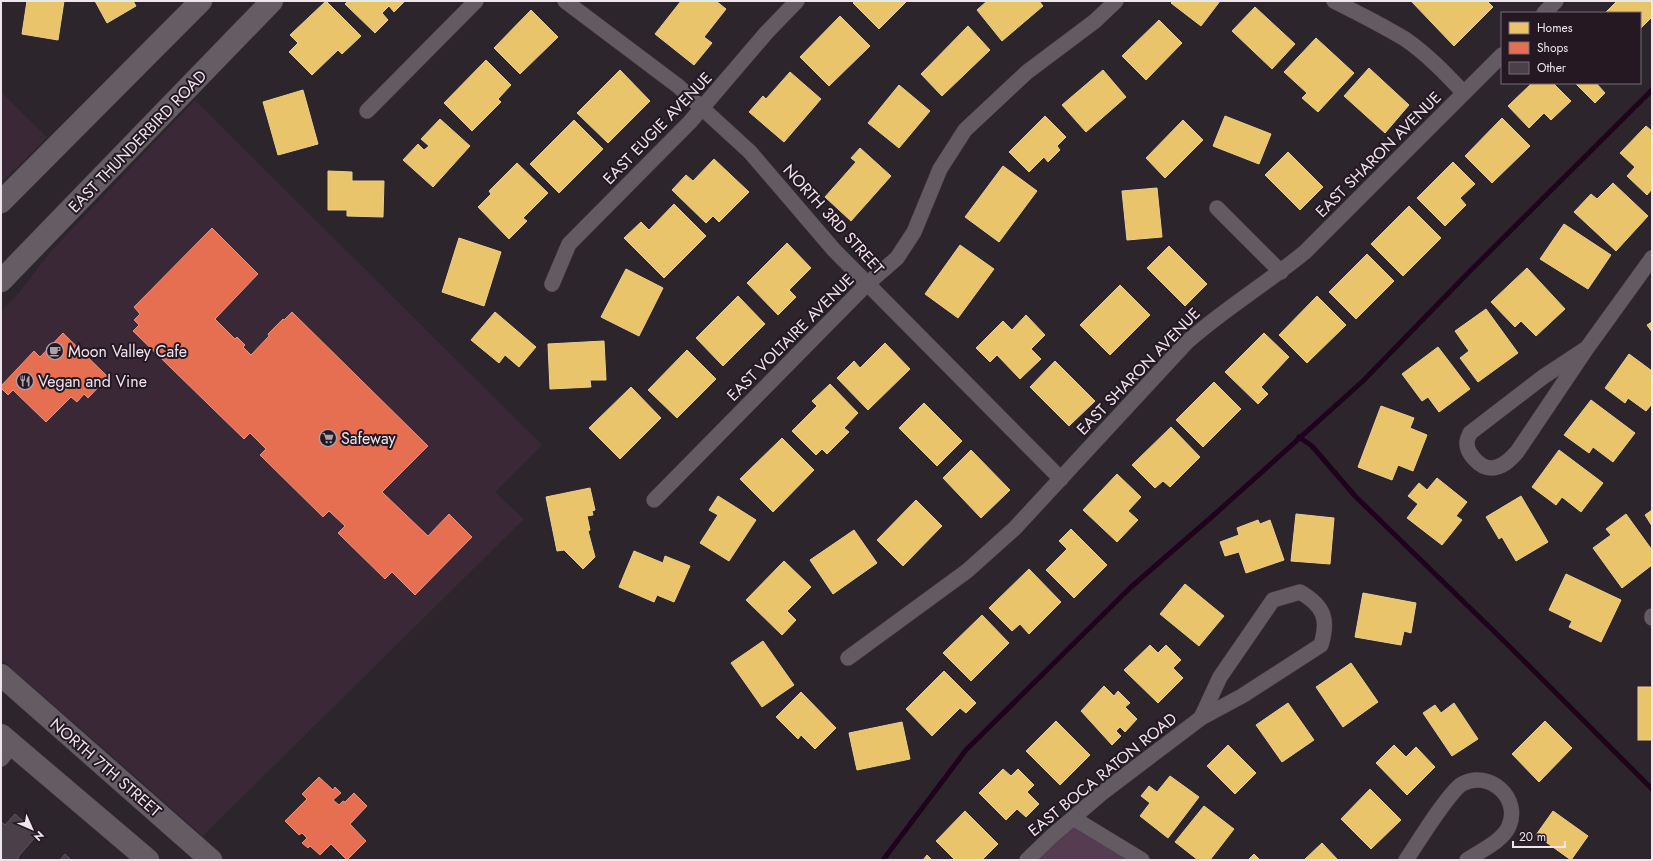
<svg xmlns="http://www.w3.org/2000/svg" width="1653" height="861" font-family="Jost,sans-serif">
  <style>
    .built { fill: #3a2837 }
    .green { fill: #553c51 }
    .homes { fill: #e9c46a; stroke: #ebce91 }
    .shops { fill: #e76f51; stroke: #e99380 }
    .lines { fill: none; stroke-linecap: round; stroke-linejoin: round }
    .stream { stroke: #1f031d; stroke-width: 5 }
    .building { fill: #4b404a; stroke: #5b545a }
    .minor-casing { stroke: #464145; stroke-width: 16 }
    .secondary-casing { stroke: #464145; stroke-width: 23 }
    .primary-casing { stroke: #464145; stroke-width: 23 }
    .minor { stroke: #635b61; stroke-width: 15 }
    .secondary { stroke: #665d64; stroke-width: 22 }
    .primary { stroke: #655b62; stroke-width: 22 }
    .labels { text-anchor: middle; stroke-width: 4; stroke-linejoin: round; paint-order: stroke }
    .street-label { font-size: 16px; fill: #efe6ed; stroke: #251823 }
    .poi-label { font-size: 16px; fill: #efe6ed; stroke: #251823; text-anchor: start }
  </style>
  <rect width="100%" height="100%" fill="#2c252b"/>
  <!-- built -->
  <g class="built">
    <path d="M1 92 47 137 1 183Z"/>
    <path d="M195 100 542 445 495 492 524 519 203 836 1 659V311L18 294 51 251Z"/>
  </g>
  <!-- green -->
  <path class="green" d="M1073 818 1142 860H1027Z"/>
  <!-- homes -->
  <g class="homes">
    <path d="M27 1H64L58 40 22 34Z"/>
    <path d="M95 1H133L136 6 107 23Z"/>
    <path d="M326 1 361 36 342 54 338 50 312 75 289 52 298 43 290 35Z"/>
    <path d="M348 1H405L394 12 389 6 382 13 388 20 375 33 345 4Z"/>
    <path d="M681 1H716L726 9 704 37 712 43 694 65 655 34Z"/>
    <path d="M855 1H907L879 29 853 3Z"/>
    <path d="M987 1H1039L1043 6 1002 41 977 10Z"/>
    <path d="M1173 1H1220L1201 26 1171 3Z"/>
    <path d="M1411 1H1487L1493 7 1454 46Z"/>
    <path d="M1617 1H1652V17L1640 29V13H1605Z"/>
    <path d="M1255 7 1295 44 1272 69 1232 31Z"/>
    <path d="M531 10 558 37 520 74 494 48Z"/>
    <path d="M840 16 870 46 829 86 800 57Z"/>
    <path d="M1159 20 1182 43 1146 80 1122 56Z"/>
    <path d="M968 26 990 50 942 96 921 74Z"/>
    <path d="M1316 38 1354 73 1318 112 1302 98 1307 93 1284 72Z"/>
    <path d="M486 60 511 85 498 99 501 102 472 131 444 103Z"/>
    <path d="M1369 68 1409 105 1385 133 1344 96Z"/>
    <path d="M620 70 650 101 608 143 577 113Z"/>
    <path d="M1103 70 1126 97 1086 132 1062 105Z"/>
    <path d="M790 72 821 99 784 142 749 112 763 96 766 99Z"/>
    <path d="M1532 83H1553L1571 101 1551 120 1544 113 1529 128 1508 106Z"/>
    <path d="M1575 83H1596L1605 93 1595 103Z"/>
    <path d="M899 85 930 111 899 148 868 123Z"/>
    <path d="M303 90 318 144 278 155 263 102Z"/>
    <path d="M1045 116 1066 137 1057 146 1060 150 1048 162 1044 157 1029 172 1009 152Z"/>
    <path d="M1225 116 1271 134 1259 164 1213 146Z"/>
    <path d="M1502 118 1530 146 1492 183 1465 156Z"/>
    <path d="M440 119 470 146 433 187 403 160 418 144 424 150 429 146 421 139Z"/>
    <path d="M574 120 603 149 559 193 530 164Z"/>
    <path d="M1183 120 1203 140 1165 178 1146 158Z"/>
    <path d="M1646 126 1652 131V189L1647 195 1627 176 1635 167 1620 153Z"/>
    <path d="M860 148 891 176 851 221 825 197 856 162 851 158Z"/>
    <path d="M1288 152 1323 187 1300 210 1265 175Z"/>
    <path d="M714 159 749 192 719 222 713 216 706 223 672 190 686 175 693 181Z"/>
    <path d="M1453 162 1475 184 1460 198 1466 205 1445 226 1417 198Z"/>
    <path d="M517 163 548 193 523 218 527 221 509 239 478 207 491 194 489 191Z"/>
    <path d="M1003 166 1037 191 999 242 965 217Z"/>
    <path d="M328 171 352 172V181H384L383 217 347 216V210H328Z"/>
    <path d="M1613 183 1648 216 1616 251 1574 212 1591 194 1597 199Z"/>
    <path d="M1157 188 1162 237 1127 240 1122 191Z"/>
    <path d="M674 204 706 236 664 278 624 238 641 222 649 230Z"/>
    <path d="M1409 206 1441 238 1403 276 1371 244Z"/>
    <path d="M1564 224 1611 255 1588 289 1540 259Z"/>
    <path d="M459 238 501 252 484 306 442 292Z"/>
    <path d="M787 243 811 268 789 290 796 297 778 315 747 283Z"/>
    <path d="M960 245 994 269 958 318 925 294Z"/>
    <path d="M1169 246 1207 284 1185 306 1147 268Z"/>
    <path d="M1367 254 1394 281 1356 319 1329 292Z"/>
    <path d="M1527 268 1565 309 1536 336 1521 321 1515 327 1491 302Z"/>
    <path d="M626 269 663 288 639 336 601 317Z"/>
    <path d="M1120 285 1150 315 1110 355 1080 325Z"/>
    <path d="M738 296 765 324 723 366 696 338Z"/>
    <path d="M1317 296 1346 325 1307 363 1279 335Z"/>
    <path d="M1486 309 1518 353 1478 382 1460 358 1469 351 1455 331Z"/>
    <path d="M495 312 536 347 519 367 505 355 499 363 471 340Z"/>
    <path d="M1026 315 1045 335 1031 349 1041 359 1020 379 997 355 990 362 976 348 1003 321 1012 330Z"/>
    <path d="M1652 322V332L1647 325Z"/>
    <path d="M1264 333 1289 357 1261 387 1268 394 1258 404 1225 372Z"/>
    <path d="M604 341 606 380H590L591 387 550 389 548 344Z"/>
    <path d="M885 343 910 369 868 410 837 378 854 361 860 368Z"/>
    <path d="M1438 347 1470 389 1439 412 1428 397 1422 401 1402 374Z"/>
    <path d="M687 350 716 379 677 418 648 390Z"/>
    <path d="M1629 354 1652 371V404L1646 411 1628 398 1625 403 1605 388Z"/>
    <path d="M1055 361 1095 401 1069 426 1030 387Z"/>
    <path d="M1214 382 1241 409 1203 447 1176 420Z"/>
    <path d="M830 384 858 413 844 428 849 432 827 454 822 449 816 455 792 431 817 406 812 401Z"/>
    <path d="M631 387 661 418 620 459 589 428Z"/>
    <path d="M1591 400 1635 433 1613 462 1593 447 1589 453 1564 435Z"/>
    <path d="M924 403 962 441 937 466 899 428Z"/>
    <path d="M1381 406 1414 418 1410 428 1427 435 1413 471 1398 465 1392 480 1358 467Z"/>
    <path d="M1171 427 1200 457 1170 487 1163 481 1155 488 1132 465Z"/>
    <path d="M782 438 814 470 773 512 740 479Z"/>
    <path d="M971 450 1010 490 981 518 943 478Z"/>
    <path d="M1559 450 1603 483 1581 512 1562 497 1556 505 1532 487Z"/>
    <path d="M1117 474 1141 497 1128 511 1138 520 1117 542 1083 510Z"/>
    <path d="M1437 478 1467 502 1456 516 1462 520 1442 545 1407 518 1418 504 1408 496 1419 483 1427 490Z"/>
    <path d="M590 488 595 510 592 511 593 515 587 516 590 530 588 531 595 557 583 569 564 550 557 551 546 497Z"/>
    <path d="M718 496 756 520 729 561 700 543 718 515 709 510Z"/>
    <path d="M1521 496 1548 542 1516 561 1502 537 1499 539 1486 517Z"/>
    <path d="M916 500 942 526 903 566 877 540Z"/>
    <path d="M1652 510V526L1645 515Z"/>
    <path d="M1296 514 1334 518 1330 564 1291 561Z"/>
    <path d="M1626 514 1652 550V565L1622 588 1593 548 1611 535 1606 529Z"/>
    <path d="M1258 520 1260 524 1270 520 1284 560 1246 573 1239 552 1225 556 1220 542 1239 535 1237 528Z"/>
    <path d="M1071 529 1107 565 1074 598 1046 570 1067 549 1059 541Z"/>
    <path d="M854 530 877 563 833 594 810 560Z"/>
    <path d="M634 551 663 563 665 556 690 566 674 602 657 595 654 602 619 587Z"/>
    <path d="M784 561 811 587 787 611 796 620 782 635 746 600Z"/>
    <path d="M1029 569 1061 602 1029 634 1020 624 1012 631 989 608Z"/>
    <path d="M1566 574 1621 600 1601 642 1569 627 1572 621 1549 610Z"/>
    <path d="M1185 584 1224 616 1199 646 1160 614Z"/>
    <path d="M1363 593 1416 603 1411 633 1404 631 1401 645 1355 637Z"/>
    <path d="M982 615 1009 643 971 681 943 653Z"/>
    <path d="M763 641 794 685 762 707 731 663Z"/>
    <path d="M1150 645 1158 653 1166 645 1181 660 1173 668 1183 678 1158 703 1124 670Z"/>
    <path d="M1351 663 1378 702 1343 727 1316 687Z"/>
    <path d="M944 671 976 703 966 713 960 708 932 736 906 709Z"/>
    <path d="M1104 686 1114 696 1118 691 1130 703 1125 707 1137 719 1125 732 1120 727 1116 731 1121 736 1112 745 1081 711Z"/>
    <rect x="1638" y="687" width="14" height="53"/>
    <path d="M801 692 836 728 815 749 801 735 798 739 776 717Z"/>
    <path d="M1288 703 1314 740 1282 762 1256 725Z"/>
    <path d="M1454 703 1478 739 1452 756 1423 713 1435 705 1441 713Z"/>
    <path d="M1056 721 1090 755 1060 785 1026 751Z"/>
    <path d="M1545 721 1572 748 1539 782 1512 754Z"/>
    <path d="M902 722 910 759 857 770 849 733Z"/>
    <path d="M1228 745 1256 773 1235 794 1207 766Z"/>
    <path d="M1394 745 1406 757 1416 747 1435 767 1407 795 1376 763Z"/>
    <path d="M1003 769 1011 776 1018 769 1034 785 1027 792 1039 804 1026 817 1017 809 1006 820 979 793Z"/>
    <path d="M1170 776 1199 797 1168 838 1140 816 1150 803 1141 796 1149 786 1157 792Z"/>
    <path d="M1370 789 1401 820 1371 849 1341 819Z"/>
    <path d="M1204 806 1234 829 1210 860H1198L1175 842Z"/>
    <path d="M965 811 998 844 982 860H955L936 841Z"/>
    <path d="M1553 811 1588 836 1571 860 1536 835Z"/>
    <path d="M1322 843 1338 860H1304Z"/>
    <path d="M1254 854 1260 860H1248Z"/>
    <path d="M927 855 932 860H923Z"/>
  </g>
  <!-- shops -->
  <g class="shops">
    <path d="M212 228 258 274 215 319 235 339 237 337 245 345 243 347 251 355 269 336 268 334 283 319 284 320 292 312 428 446 382 492 428 536 449 514 472 537 415 595 392 572 385 579 338 533 345 526 329 511 323 517 260 455 266 449 250 433 244 439 133 331 139 325 134 320 140 314 134 307Z"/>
    <path d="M63 333 108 377 88 398 84 394 77 402 71 397 46 422 13 390 8 395 1 388V386L34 351 40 357Z"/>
    <path d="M319 777 333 790 335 787 341 793 333 800 339 805 343 801 345 802 354 793 367 806 350 824 366 841 347 860 331 844 320 855 310 846 308 848 302 843 307 838 302 833 299 835 285 821 307 799 302 794Z"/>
  </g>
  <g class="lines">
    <!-- stream -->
    <g class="stream">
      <path d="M1299 437 1312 446 1355 496 1508 645 1652 789"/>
      <path d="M883 860 966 750 1131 587 1215 514 1363 381 1470 271 1652 90"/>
    </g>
  </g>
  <!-- building -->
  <g class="building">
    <path d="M15 814 38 834 18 857V860H1V822L5 825Z"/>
    <path d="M65 854 71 860H60Z"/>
  </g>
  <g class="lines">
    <defs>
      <g id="minor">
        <path d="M565 1 678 86 750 152 834 250 1061 479"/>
        <path d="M1334 1C1358 13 1382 25 1405 39 1427 54 1446 74 1464 93"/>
        <path d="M1544 13 1556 1"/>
        <path d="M367 111 476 1"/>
        <path d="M1217 208 1281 272"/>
        <path d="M552 284 569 244 690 122 767 32 797 1"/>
        <path d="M1587 348 1543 377 1470 433C1469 436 1467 439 1467 442 1466 453 1480 468 1491 468 1502 468 1510 460 1517 452L1587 348 1652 258"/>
        <path d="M654 500 867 284 897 258 914 232 940 169 965 130 1027 72 1095 21 1116 1"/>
        <path d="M1652 616V618"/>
        <path d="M848 658 967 571 1015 528 1187 342C1224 309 1266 284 1305 252L1502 55"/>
        <path d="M1 759 13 745"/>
        <path d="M1073 818 1142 860"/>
        <path d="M1027 860 1052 836 1102 793 1201 718 1242 696 1321 645C1329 619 1324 606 1300 592L1273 600 1220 677 1201 718"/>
        <path d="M1406 860C1417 844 1448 793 1462 784 1489 769 1521 798 1509 826 1503 841 1480 851 1467 860"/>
      </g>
      <g id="secondary">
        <path d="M1 202 201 1"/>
        <path d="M1 281 272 1"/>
      </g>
      <g id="primary">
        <path d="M1 675 211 860"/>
        <path d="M1 735 148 860"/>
      </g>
    </defs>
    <!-- minor casing -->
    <use href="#minor" class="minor-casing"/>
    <!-- secondary casing -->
    <use href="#secondary" class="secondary-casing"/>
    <!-- primary casing -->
    <use href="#primary" class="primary-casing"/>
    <!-- minor -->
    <use href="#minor" class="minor"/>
    <!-- secondary -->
    <use href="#secondary" class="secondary"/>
    <!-- primary -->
    <use href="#primary" class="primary"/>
  </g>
  <!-- icons -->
  <defs>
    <symbol id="cafe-ring" viewBox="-11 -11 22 22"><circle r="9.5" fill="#251823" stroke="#aba2a9" stroke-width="1.5"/><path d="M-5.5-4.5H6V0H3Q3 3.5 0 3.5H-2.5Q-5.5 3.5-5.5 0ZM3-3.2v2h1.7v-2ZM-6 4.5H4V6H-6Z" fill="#aba2a9"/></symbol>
    <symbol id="restaurant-ring" viewBox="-11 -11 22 22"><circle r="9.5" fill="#251823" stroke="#aba2a9" stroke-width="1.5"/><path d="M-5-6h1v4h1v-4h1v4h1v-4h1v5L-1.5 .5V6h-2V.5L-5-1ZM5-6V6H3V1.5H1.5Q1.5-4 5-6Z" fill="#aba2a9"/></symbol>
    <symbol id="supermarket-ring" viewBox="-11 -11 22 22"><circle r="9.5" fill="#251823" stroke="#aba2a9" stroke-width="1.5"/><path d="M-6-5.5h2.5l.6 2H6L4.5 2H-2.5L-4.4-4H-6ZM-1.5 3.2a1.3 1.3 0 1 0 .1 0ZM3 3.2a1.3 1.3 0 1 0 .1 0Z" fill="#aba2a9"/></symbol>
  </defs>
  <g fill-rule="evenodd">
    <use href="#cafe-ring" x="45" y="341" width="20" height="20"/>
    <use href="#restaurant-ring" x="15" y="371" width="20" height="20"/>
    <use href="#supermarket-ring" x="318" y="428" width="20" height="20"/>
  </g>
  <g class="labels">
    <!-- street labels -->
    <g class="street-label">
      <text transform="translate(657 128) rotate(-46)" y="6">EAST EUGIE AVENUE</text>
      <text transform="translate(137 141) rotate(-46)" y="6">EAST THUNDERBIRD ROAD</text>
      <text transform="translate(1378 154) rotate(-45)" y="6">EAST SHARON AVENUE</text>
      <text transform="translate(834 219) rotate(48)" y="6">NORTH 3RD STREET</text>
      <text transform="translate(790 337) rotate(-45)" y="6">EAST VOLTAIRE AVENUE</text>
      <text transform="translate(1138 371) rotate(-46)" y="6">EAST SHARON AVENUE</text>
      <text transform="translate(106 767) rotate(41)" y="6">NORTH 7TH STREET</text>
      <text transform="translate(1102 774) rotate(-39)" y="6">EAST BOCA RATON ROAD</text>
    </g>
    <!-- poi labels -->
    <g class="poi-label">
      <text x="68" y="357">Moon Valley Cafe</text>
      <text x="38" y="387">Vegan and Vine</text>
      <text x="341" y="444">Safeway</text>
    </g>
  </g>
  <!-- border -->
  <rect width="1653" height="861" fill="none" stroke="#efe6ed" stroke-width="4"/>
  <!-- legend -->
  <rect x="1501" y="12" width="140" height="72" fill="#251823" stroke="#766a74"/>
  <rect x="1509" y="22" width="20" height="12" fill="#e9c46a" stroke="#766a74"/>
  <text x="1537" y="32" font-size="12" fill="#efe6ed">Homes</text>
  <rect x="1509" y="42" width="20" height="12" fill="#e76f51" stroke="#766a74"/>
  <text x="1537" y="52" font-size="12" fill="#efe6ed">Shops</text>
  <rect x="1509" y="62" width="20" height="12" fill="#4b404a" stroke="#766a74"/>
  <text x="1537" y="72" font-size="12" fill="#efe6ed">Other</text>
  <!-- north arrow -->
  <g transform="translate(32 829) rotate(135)" stroke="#251823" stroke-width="3" paint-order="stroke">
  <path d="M0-3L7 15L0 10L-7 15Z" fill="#efe6ed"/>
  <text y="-6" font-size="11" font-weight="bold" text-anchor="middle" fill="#efe6ed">N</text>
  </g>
  <!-- scale -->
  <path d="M1513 841v6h52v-6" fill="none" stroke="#efe6ed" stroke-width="2"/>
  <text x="1519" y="841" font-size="12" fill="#efe6ed" stroke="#251823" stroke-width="3" paint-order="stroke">20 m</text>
</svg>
